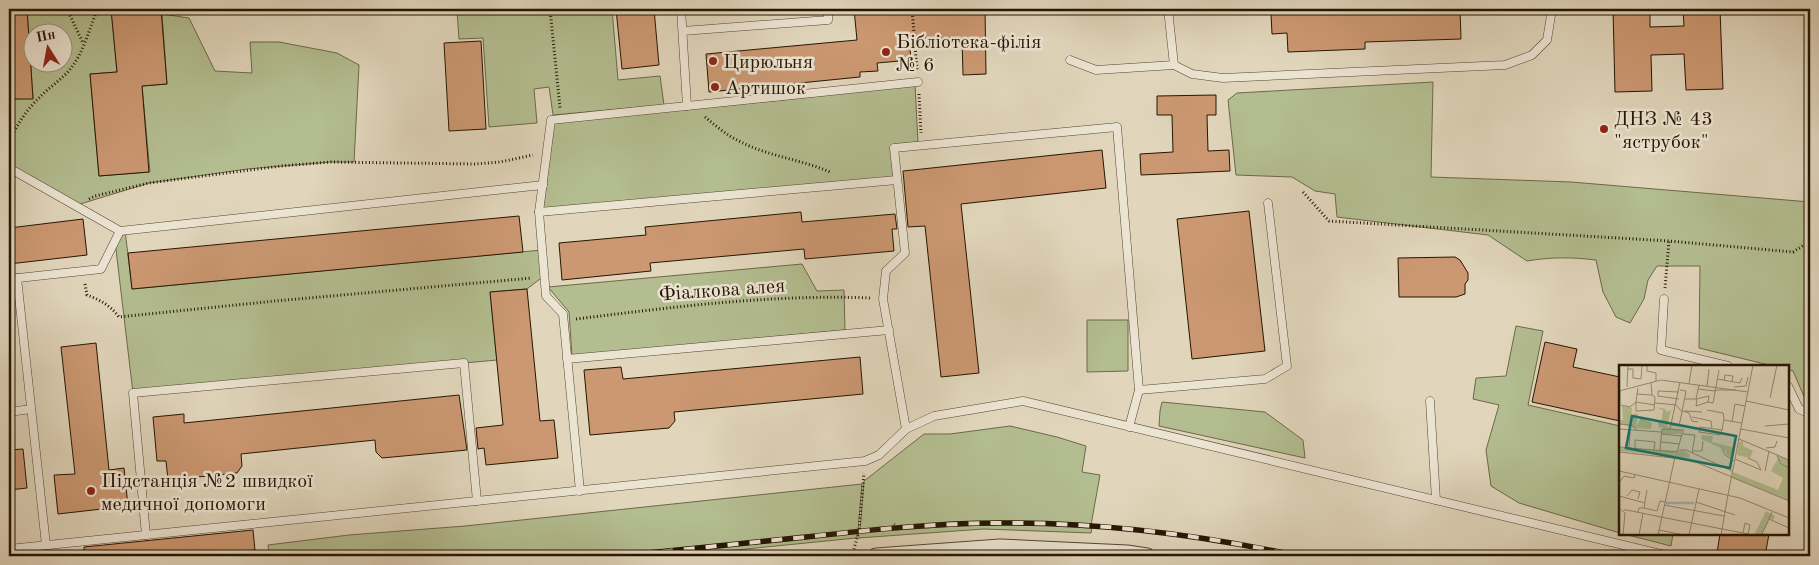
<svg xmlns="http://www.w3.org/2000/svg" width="1819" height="565" font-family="'Old Standard TT',serif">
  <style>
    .green { fill: #b3bd90; stroke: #6c6948; fill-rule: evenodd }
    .building { fill: #cb9872; stroke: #251501 }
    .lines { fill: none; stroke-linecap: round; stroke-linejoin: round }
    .service-casing { stroke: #544530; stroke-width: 9 }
    .minor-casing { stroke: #544530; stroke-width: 17 }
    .path { stroke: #251501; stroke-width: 3; stroke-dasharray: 1 2.5; stroke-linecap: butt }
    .service { stroke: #ece4d3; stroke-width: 8 }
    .minor { stroke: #ece4d3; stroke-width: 15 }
    .rail-casing { stroke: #251501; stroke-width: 5.5 }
    .rail { stroke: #ece4d3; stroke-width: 4; stroke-dasharray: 11; stroke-linecap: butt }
    .poi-dot { fill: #8f2418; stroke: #ece4d3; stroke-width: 2 }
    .labels { text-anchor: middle; stroke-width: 5; stroke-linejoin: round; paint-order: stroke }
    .poi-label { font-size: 20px; fill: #251501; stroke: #ece4d3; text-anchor: start }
    .street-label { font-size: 20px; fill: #251501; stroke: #ece4d3 }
    .inset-river { fill: none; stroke: #9bb6bd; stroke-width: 2.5 }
    .inset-road { fill: none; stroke: #968971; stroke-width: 1 }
    .view { fill: #0f766e; fill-opacity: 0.15; stroke: #0f766e; stroke-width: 2.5 }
    .inset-edge { fill: none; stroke: #251501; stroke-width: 2.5 }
  </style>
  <rect width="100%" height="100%" fill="#e1d6bc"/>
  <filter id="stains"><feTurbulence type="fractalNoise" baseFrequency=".004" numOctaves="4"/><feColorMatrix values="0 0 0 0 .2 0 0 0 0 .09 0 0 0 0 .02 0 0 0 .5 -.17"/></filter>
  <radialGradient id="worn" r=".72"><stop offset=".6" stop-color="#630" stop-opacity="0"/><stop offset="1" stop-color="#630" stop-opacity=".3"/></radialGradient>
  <!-- green -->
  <g class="green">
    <path d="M27 9H111L117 72 90 74 99 176 150 172 142 86 167 84 162 14 189 18 215 71 252 73 250 42H279L337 53 359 65 354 162H331L247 169 149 183 77 205 9 168V115L11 99 33 98ZM32 32H62V62H32Z"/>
    <path d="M457 9H612L618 80 660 76 664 105 553 115 549 87 534 89 537 123 489 127 483 38 459 39Z"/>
    <path d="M1433 82 1431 177 1571 182 1810 202V402L1806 401 1793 371 1788 370V366H1773L1699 348 1700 266H1657L1648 280 1644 299 1630 323 1616 317 1603 292 1596 260C1572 257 1550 257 1527 261L1488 235 1337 217 1335 194 1315 191 1292 177 1236 175 1228 100 1237 93Z"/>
    <path d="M915 85 918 142 891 145 893 177 543 209 554 122 782 100Z"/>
    <path d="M125 230 132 289 542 250 544 276 527 289 490 292 497 360 133 393 115 241Z"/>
    <path d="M802 264 817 291 844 290 845 330 572 356 569 312 548 287Z"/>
    <path d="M1087 320H1128V371L1087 372Z"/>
    <path d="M1516 326 1543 331 1528 405 1620 426V533L1519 503 1491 486 1486 450 1499 405 1473 399 1476 378 1506 376Z"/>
    <path d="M1162 402 1265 412 1303 440 1305 458 1159 426 1160 411Z"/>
    <path d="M1010 426 1057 437 1086 446 1082 472 1100 475 1091 525 999 521 894 527 895 523 893 526 860 530 864 481 924 434H950Z"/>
    <path d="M862 484 858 530 601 556H269L268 545 349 535 465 526Z"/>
    <path d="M991 524 1045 525 1092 528 1091 533 984 529 858 538 859 532Z"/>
    <path d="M858 532 856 538 676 556H626Z"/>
    <path d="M1624 534H1673L1671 546Z"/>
  </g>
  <!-- building -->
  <g class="building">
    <path d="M9 9H27L33 99H9Z"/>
    <path d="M111 9H161L167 84 142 86 149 172 99 176 90 74 117 72Z"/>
    <path d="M616 9H654L659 65 622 69Z"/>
    <path d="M854 9H985L986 74 963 75 962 38H909L911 60 877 63 878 71 860 72V77L709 92 706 54 857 40Z"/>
    <path d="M1285 9H1460L1461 39 1365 42V49L1288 52 1287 33 1272 34 1271 14H1286Z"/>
    <path d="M1613 9H1650V27L1684 26 1683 9H1720L1723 89 1686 90 1684 54 1651 55 1652 91 1615 92Z"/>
    <path d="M481 41 486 129 449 131 444 43Z"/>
    <path d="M1216 95V115H1207L1208 151 1229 150 1230 171 1141 175 1140 154 1173 152 1172 115H1157V96Z"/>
    <path d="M1102 150 1106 188 961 204 979 373 941 377 925 226 908 227 903 171Z"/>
    <path d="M1249 211 1265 351 1192 359 1177 219Z"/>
    <path d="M801 212 802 222 895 214 897 229H892L894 251 805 259 804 249 650 263 651 271 562 280 559 243 646 235 645 227Z"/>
    <path d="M519 216 523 252 132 289 128 253Z"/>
    <path d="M83 219 87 255 9 264V228Z"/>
    <path d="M1455 257 1460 260 1468 273V280L1465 284V294L1456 297H1399L1398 258Z"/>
    <path d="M527 289 540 421 554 420 558 458 486 465 484 448 478 449 476 428 503 425 490 292Z"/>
    <path d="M1545 342 1577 349 1573 367 1620 377V421L1532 402Z"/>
    <path d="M96 343 109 470 124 468 128 506 58 514 54 475 75 474 61 347Z"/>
    <path d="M860 357 863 394 674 412 675 421 669 428 590 435 584 370 621 367 623 379Z"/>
    <path d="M459 395 467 450 382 458 376 452 375 440 241 454 242 466 237 473 168 480 166 461H157L153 417 184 414V423Z"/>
    <path d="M23 449 27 488 9 490V450Z"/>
    <path d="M253 530 255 550 197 556H84V547Z"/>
    <path d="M1720 534H1769L1765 556H1732L1717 553Z"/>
  </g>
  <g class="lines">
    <defs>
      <g id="service">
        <path d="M681 9 687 106"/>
        <path d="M1168 9 1174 65 1192 74 1223 78 1505 65 1532 55 1547 40 1552 9"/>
        <path d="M683 31 828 20V9"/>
        <path d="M1070 60 1096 70 1174 65"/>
        <path d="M9 168 120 231"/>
        <path d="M539 212 897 180"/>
        <path d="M17 278 46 545"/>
        <path d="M9 279 101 269 120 231 543 185"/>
        <path d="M1664 299 1661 350 1728 366"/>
        <path d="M567 359 889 330"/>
        <path d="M1788 386 1799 409 1810 414"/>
        <path d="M1139 390 1265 379 1287 366 1268 203"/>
        <path d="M1430 401 1436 500"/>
        <path d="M9 412 31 409"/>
        <path d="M906 429 934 416 1023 401 1669 556"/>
        <path d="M580 491 563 314 546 296 539 212 551 120 918 82"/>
        <path d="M146 535 133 393 464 363 477 501"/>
        <path d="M9 549 865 461 879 455 906 429 883 299 886 271 905 253 894 148 1117 127 1139 390 1129 427"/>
      </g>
      <path id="minor" d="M876 556 1000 547 1127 553 1147 556"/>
    </defs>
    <!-- service casing -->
    <use href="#service" class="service-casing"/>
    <!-- minor casing -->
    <use href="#minor" class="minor-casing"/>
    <!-- path -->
    <g class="path">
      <path d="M67 9 83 43"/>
      <path d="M550 9 560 108"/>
      <path d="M912 9 917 70"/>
      <path d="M919 94 921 133"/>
      <path d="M705 117C715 125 725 134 737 140 766 156 800 159 830 172"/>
      <path d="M9 141C17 125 27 109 40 97 49 87 63 79 71 68 84 52 89 28 98 9"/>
      <path d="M1303 192 1329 221 1669 241 1793 252 1810 241"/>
      <path d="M89 199 95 196 149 183 281 166 331 162 475 164 500 162 533 155"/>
      <path d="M85 284 87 295C100 300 110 305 119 317L275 301 532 278"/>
      <path d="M1665 288 1669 241"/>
      <path d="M576 319C674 307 772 294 871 298"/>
      <path d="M852 556 859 531 864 473"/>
    </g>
    <!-- service -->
    <use href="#service" class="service"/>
    <!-- minor -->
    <use href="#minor" class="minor"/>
    <defs>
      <path id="rail" d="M618 556C681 550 744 543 806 537 870 530 935 523 999 523 1100 522 1201 535 1299 556"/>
    </defs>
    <!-- rail casing -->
    <use href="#rail" class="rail-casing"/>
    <!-- rail -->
    <use href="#rail" class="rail"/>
  </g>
  <!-- markers -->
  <g class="poi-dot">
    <circle cx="886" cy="52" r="5"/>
    <circle cx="713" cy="61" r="5"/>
    <circle cx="715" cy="87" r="5"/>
    <circle cx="1604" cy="129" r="5"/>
    <circle cx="91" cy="491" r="5"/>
  </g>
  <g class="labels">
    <!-- poi labels -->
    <g class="poi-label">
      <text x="896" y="48">Бібліотека-філія<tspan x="896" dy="23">№ 6</tspan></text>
      <text x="723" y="68">Цирюльня</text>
      <text x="725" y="94">Артишок</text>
      <text x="1614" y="125">ДНЗ № 43<tspan x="1614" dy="23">"яструбок"</tspan></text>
      <text x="101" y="487">Підстанція №2 швидкої<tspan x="101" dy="23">медичної допомоги</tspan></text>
    </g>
    <!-- street labels -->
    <g class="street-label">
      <text transform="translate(722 289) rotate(-4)" y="7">Фіалкова алея</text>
    </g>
  </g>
  <!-- overview -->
  <g transform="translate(1619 365)">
    <rect width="170" height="170" fill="#e1d6bc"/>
    <path d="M3 41 13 43 12 57 15 48 19 49 17 62 22 53 33 58 32 64 15 63 0 59V55H4ZM36 42 47 44V47L52 45 48 62 65 66 64 69H42L44 62 40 63 39 58 43 54 44 45ZM83 70 94 71 93 77 116 83 114 94 107 89V85L103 87 102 83 82 74ZM124 76V81L147 92 134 86 131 93 118 90 120 77ZM0 83 66 86 71 90 70 93 0 86ZM157 89 170 95V136L113 113 114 107 159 125 164 113 152 106 159 93ZM147 146 156 151 154 155 151 153 143 170H135Z" fill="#b3bd90"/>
    <path class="inset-river" d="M47 138H75"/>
    <path class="inset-road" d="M28 0V6L37 8V16M9 4H14V13L22 14 23 0M98 14 121 18 123 13M105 15 106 10 114 11 113 17M70 19 73 0M88 21 90 4M8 22 9 0M115 22 127 21 129 12M19 23 18 29 33 30 32 18M79 24 96 26M61 25 67 26 63 47M96 25H117M0 26 42 15 129 27M18 29 17 37 36 40M39 31V26L60 27M39 31 60 34M151 33 158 0M66 34H77L80 20M77 34 90 31 89 37 94 38 100 5M78 34 77 41 89 37M127 36 170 45M17 37V46L35 45 36 32 33 30M36 38 58 40M2 40 11 42 17 37M88 45 104 48 105 53 103 65 102 68 101 70 80 67 81 62 103 65M64 46 70 48 73 56 79 57M66 46 83 47M73 52 92 56 93 64M105 55 123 58M113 57 116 39 126 41M0 59 1 25M0 59 12 60 18 65M52 60 60 61 63 47 58 41M146 61 170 59M0 64 42 67M51 64 61 17M122 64 170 73M42 69 63 71M120 74 170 95M42 77 60 79M0 82 58 87 63 69 76 70 73 88M10 82 11 67M16 83V75L36 77 35 85M147 83 156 82 158 76M41 85 43 64 65 65M60 85H67L113 106M74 86H83L84 76M105 86V89L115 96M0 87 72 95 170 136M158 91 162 99 170 103M116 94 142 105 138 97 129 93M0 106 121 133 170 153M146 106 150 86M0 118 5 111 15 113 16 110M109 130 134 0M0 131 26 138M8 131 13 125 21 127 19 134M77 137 116 150M45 140 105 151M0 143 6 148 4 170M25 143 38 146 41 136 46 137M5 145H8L42 152 103 164 124 168 129 169 131 160 126 158 124 168M19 147 20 143H25L28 125M153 147 150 154 170 163M40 165 65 170M143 169 150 154M20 170 24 148M39 170 56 92M70 170 80 124M102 170 109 130"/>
    <path class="view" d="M13 51 117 71 111 103 7 83Z"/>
    <rect width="170" height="170" class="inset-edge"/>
  </g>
  <!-- margin -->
  <rect width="1819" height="565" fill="none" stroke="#e1d6bc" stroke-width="30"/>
  <rect x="10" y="10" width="1799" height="545" fill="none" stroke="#251501" stroke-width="2.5"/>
  <rect x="15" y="15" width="1789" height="535" fill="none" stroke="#251501"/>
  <!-- north arrow -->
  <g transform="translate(48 48) rotate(349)"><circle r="24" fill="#ece4d3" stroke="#9c917f"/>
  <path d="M0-4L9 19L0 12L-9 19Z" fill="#8f2418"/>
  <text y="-8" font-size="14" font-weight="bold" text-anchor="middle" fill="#251501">Пн</text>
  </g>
  <rect width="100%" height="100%" filter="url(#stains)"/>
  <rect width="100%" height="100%" fill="url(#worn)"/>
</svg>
